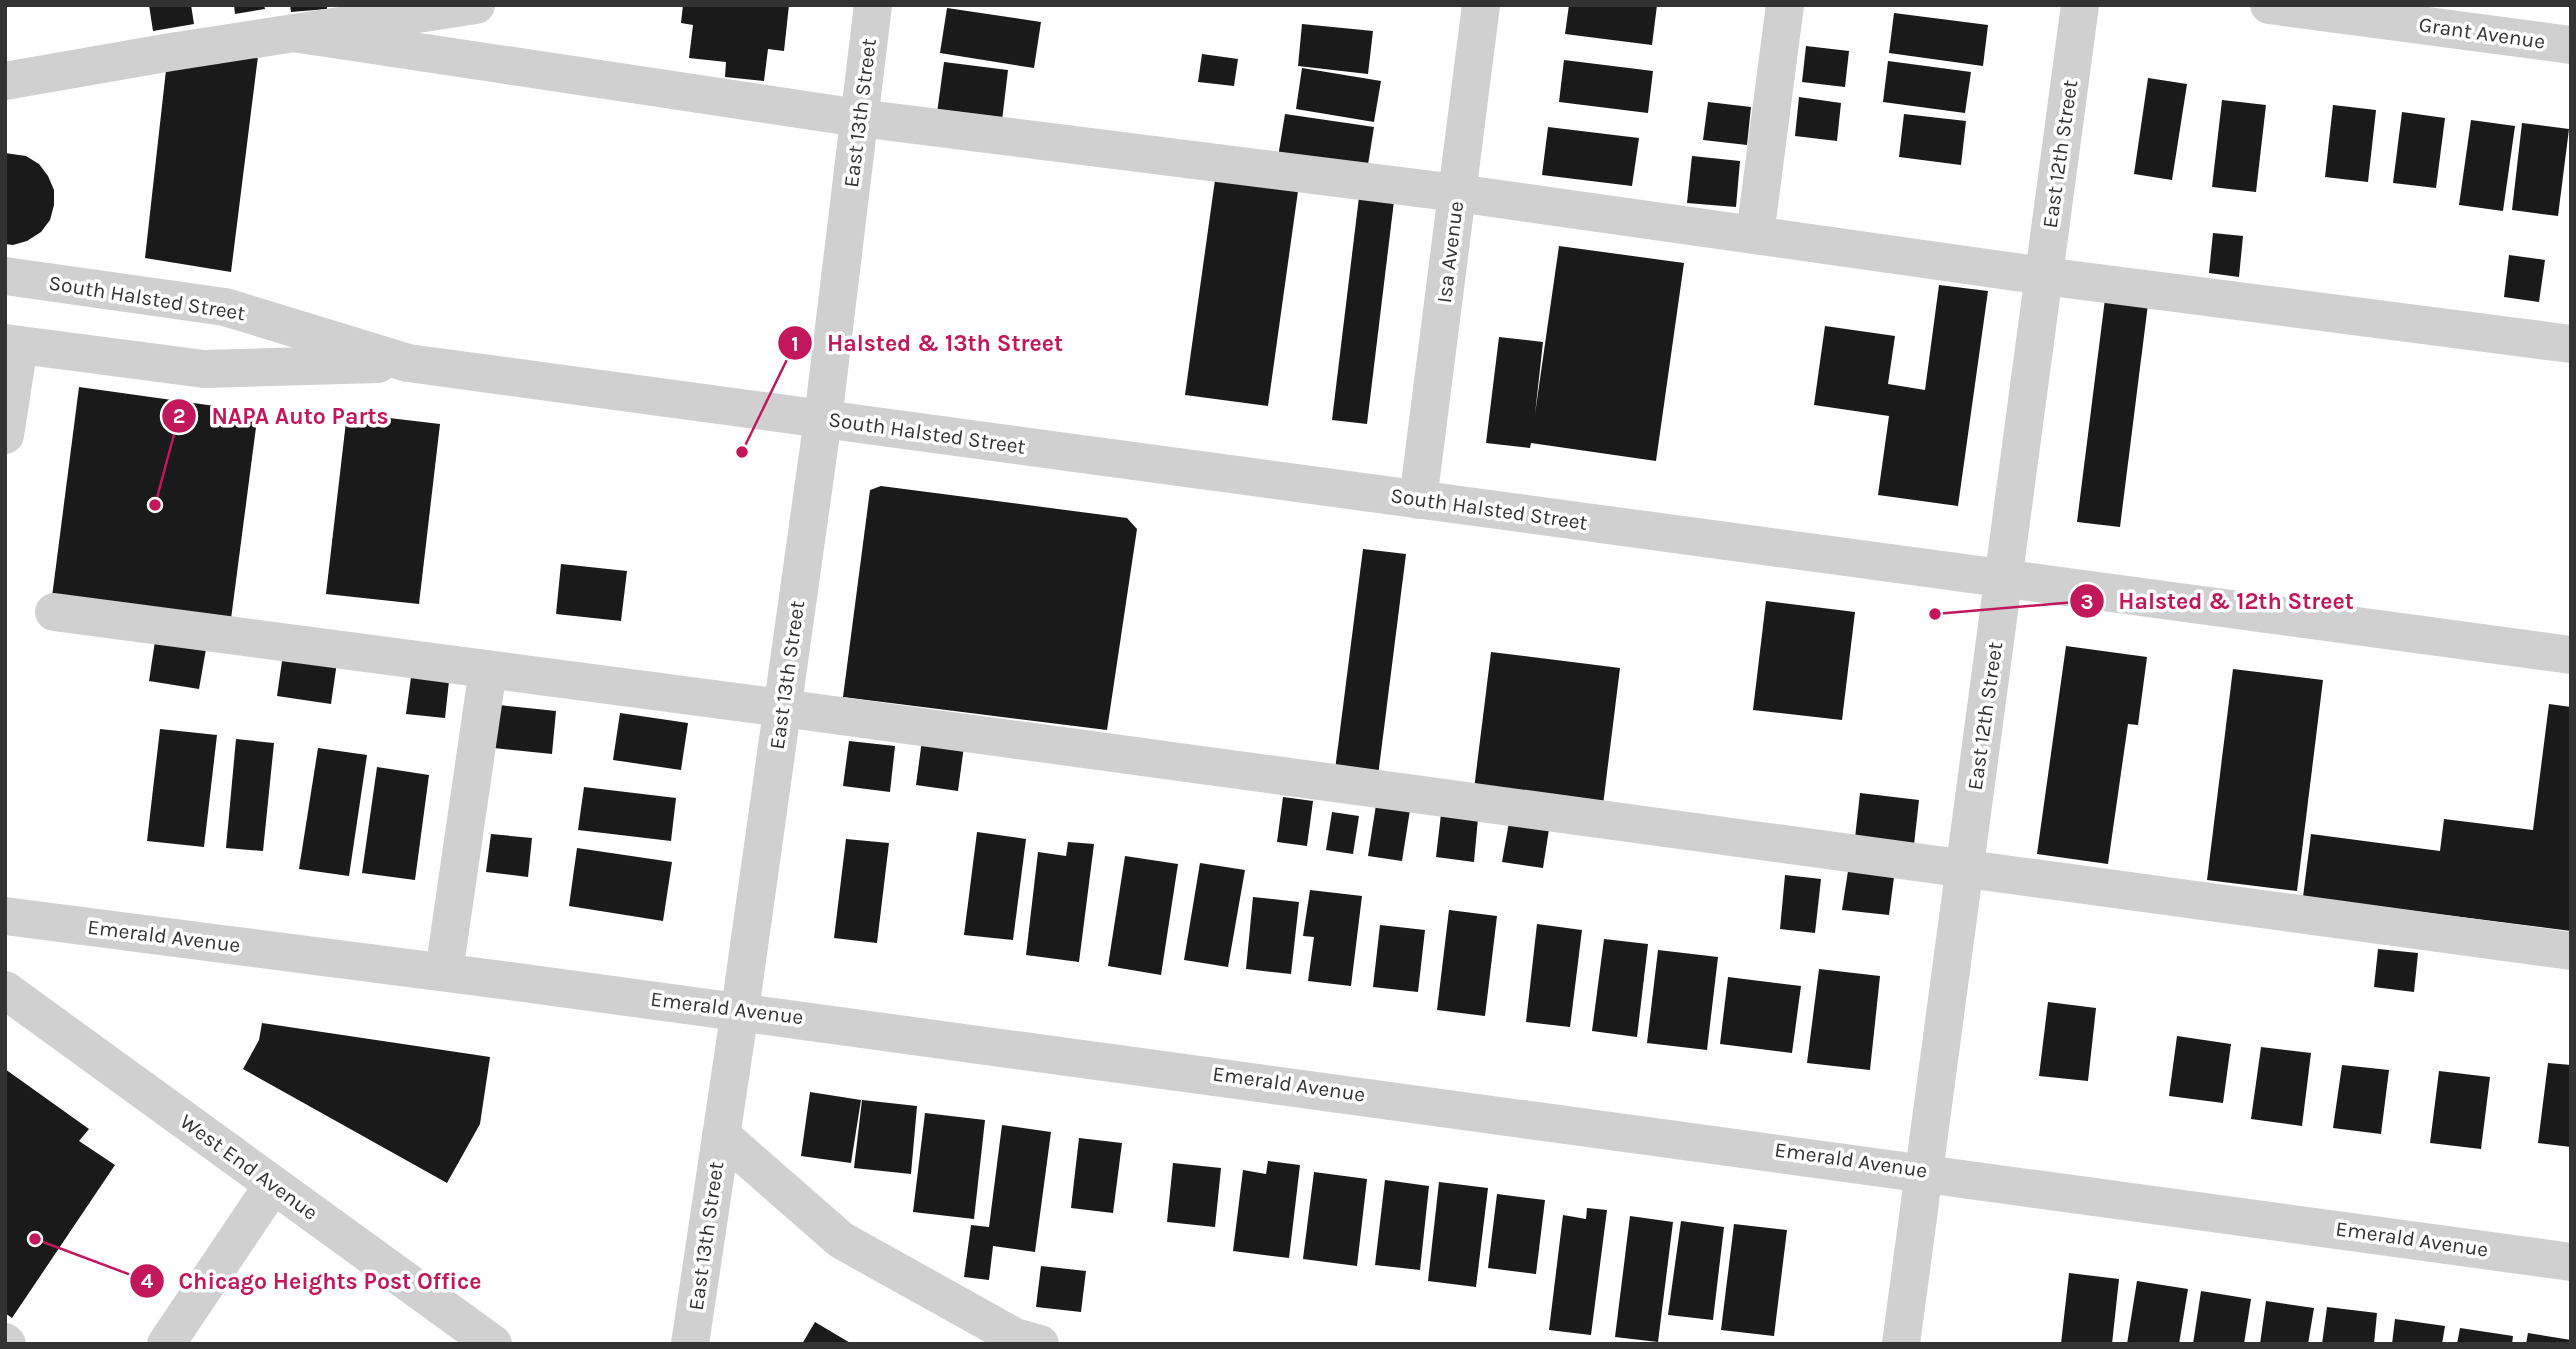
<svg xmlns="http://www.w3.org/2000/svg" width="2576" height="1349" font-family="Karla,sans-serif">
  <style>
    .building { fill: #1a1a1a }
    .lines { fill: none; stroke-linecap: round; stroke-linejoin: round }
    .minor { stroke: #d0d0d0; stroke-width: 38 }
    .labels { text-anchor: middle; stroke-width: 7; stroke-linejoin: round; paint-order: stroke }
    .street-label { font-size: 21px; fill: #333; stroke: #fff }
    .leader { fill: none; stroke: #c2185b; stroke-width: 2.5 }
    .callout-dot { fill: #c2185b; stroke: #fff; stroke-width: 2.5 }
    .mark-label { font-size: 21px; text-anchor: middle; font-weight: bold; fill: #fff }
    .callout-label { font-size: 23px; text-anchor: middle; font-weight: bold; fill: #c2185b; stroke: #fff; stroke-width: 7; stroke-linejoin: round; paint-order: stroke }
  </style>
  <rect width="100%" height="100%" fill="#fff"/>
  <!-- building -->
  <g class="building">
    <path d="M149 5H191L194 24 153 31Z"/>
    <path d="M234 5H264L265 9 235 14Z"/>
    <path d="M290 5H327V9L291 12Z"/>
    <path d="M683 5H789L784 51 768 49 764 81 725 77 726 62 689 58 693 25 681 23Z"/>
    <path d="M1569 5H1657L1652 45 1565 34Z"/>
    <path d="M947 8 1041 22 1034 68 940 53Z"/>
    <path d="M1894 13 1988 25 1983 66 1889 53Z"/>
    <path d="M1302 24 1373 31 1368 74 1298 66Z"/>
    <path d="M1806 46 1849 51 1845 87 1802 82Z"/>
    <path d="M1202 54 1238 59 1234 86 1198 82Z"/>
    <path d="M258 56 231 272 145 258 166 70Z"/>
    <path d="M1564 60 1653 71 1648 113 1559 102Z"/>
    <path d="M1888 61 1971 72 1965 113 1883 102Z"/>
    <path d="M944 62 1008 70 1002 121 937 113Z"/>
    <path d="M1302 68 1381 81 1374 122 1296 109Z"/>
    <path d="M2148 78 2187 84 2172 180 2134 174Z"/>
    <path d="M1799 97 1841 103 1837 141 1795 136Z"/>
    <path d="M2222 100 2266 105 2256 192 2212 187Z"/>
    <path d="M1708 102 1751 107 1747 145 1703 140Z"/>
    <path d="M2333 105 2376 110 2368 182 2325 177Z"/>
    <path d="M2402 112 2445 118 2436 188 2393 183Z"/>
    <path d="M1285 114 1374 127 1367 171 1278 157Z"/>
    <path d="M1904 114 1966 121 1961 165 1899 157Z"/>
    <path d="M2471 120 2515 126 2503 211 2459 205Z"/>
    <path d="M2522 123 2569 129 2558 216 2512 210Z"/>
    <path d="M1548 127 1639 138 1632 186 1542 175Z"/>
    <path d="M5 153 26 156 39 164 48 176 54 190V205L50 220 41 232 27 241 13 245 5 244Z"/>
    <path d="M1692 156 1740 161 1736 207 1687 203Z"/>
    <path d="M1215 180 1298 191 1268 406 1185 395Z"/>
    <path d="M1359 197 1394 201 1367 424 1332 420Z"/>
    <path d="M2213 233 2243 236 2239 277 2209 273Z"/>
    <path d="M1559 246 1684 263 1656 461 1531 443 1530 448 1486 443 1499 337 1543 342 1535 414Z"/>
    <path d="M2509 255 2545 260 2539 302 2504 297Z"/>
    <path d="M1939 285 1988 291 1958 506 1878 495 1889 416 1814 405 1825 326 1895 336 1888 384 1925 390Z"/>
    <path d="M2105 299 2148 304 2120 527 2077 522Z"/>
    <path d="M79 387 258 412 231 619 52 597Z"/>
    <path d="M347 413 440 424 419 604 326 594Z"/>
    <path d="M881 486 1127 518 1137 529 1107 730 843 697 870 490Z"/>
    <path d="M1363 549 1406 554 1378 776 1335 770Z"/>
    <path d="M561 564 627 571 621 621 556 614Z"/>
    <path d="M1766 601 1855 612 1842 720 1753 710Z"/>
    <path d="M155 641 206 649 199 689 149 681Z"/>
    <path d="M2066 646 2147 657 2138 725 2128 724 2108 864 2037 854Z"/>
    <path d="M1491 652 1620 668 1603 805 1474 789Z"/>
    <path d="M283 654 337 662 331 704 277 696Z"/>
    <path d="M2233 669 2323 680 2297 891 2207 880Z"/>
    <path d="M411 677 449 681 445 718 406 714Z"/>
    <path d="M2549 704 2571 707V931L2303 897 2311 834 2440 851 2444 819 2533 830Z"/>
    <path d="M499 705 556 711 552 754 494 748Z"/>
    <path d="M620 713 688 723 681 770 613 760Z"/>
    <path d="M160 729 217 735 204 847 147 841Z"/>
    <path d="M236 739 274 743 263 851 226 848Z"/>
    <path d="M922 740 964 746 958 791 916 785Z"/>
    <path d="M849 741 895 746 890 792 843 786Z"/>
    <path d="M318 748 367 755 349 876 299 869Z"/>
    <path d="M377 767 429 775 415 880 362 873Z"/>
    <path d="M584 787 676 798 671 841 578 830Z"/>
    <path d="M1860 793 1919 800 1914 845 1855 838Z"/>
    <path d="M1283 797 1313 801 1307 846 1277 842Z"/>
    <path d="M1376 805 1410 810 1402 861 1368 856Z"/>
    <path d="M1332 812 1359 816 1353 854 1326 850Z"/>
    <path d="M1441 814 1478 818 1474 862 1436 857Z"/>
    <path d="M1509 822 1549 829 1543 868 1502 862Z"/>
    <path d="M977 832 1026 839 1013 940 964 935Z"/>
    <path d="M491 834 532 838 528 877 486 872Z"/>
    <path d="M846 839 889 843 877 943 834 938Z"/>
    <path d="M1068 842 1094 844 1079 962 1026 955 1038 852 1066 856Z"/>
    <path d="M577 848 672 862 663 921 569 906Z"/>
    <path d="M1125 856 1178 864 1161 975 1108 966Z"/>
    <path d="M1200 863 1245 870 1228 967 1184 960Z"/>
    <path d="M1848 871 1894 877 1889 915 1842 910Z"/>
    <path d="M1785 875 1821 879 1815 933 1780 929Z"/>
    <path d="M1310 890 1362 896 1351 986 1308 981 1314 937 1303 936Z"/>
    <path d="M1253 897 1299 902 1291 974 1246 969Z"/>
    <path d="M1449 910 1497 916 1485 1016 1437 1010Z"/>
    <path d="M1537 924 1582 930 1570 1027 1526 1022Z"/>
    <path d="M1380 925 1425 930 1418 992 1373 987Z"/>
    <path d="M1604 939 1648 944 1637 1037 1592 1031Z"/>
    <path d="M2378 949 2418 953 2414 992 2374 987Z"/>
    <path d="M1658 950 1718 957 1707 1050 1647 1043Z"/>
    <path d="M1819 969 1880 976 1870 1070 1807 1063Z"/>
    <path d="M1728 977 1801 986 1792 1053 1720 1044Z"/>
    <path d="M2048 1002 2096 1008 2088 1081 2039 1076Z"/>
    <path d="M262 1023 490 1057 480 1124 447 1183 243 1069 259 1040Z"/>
    <path d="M2177 1036 2231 1044 2223 1103 2169 1096Z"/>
    <path d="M2261 1047 2311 1053 2302 1126 2251 1119Z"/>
    <path d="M2548 1063 2571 1065V1147L2538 1143Z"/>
    <path d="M2342 1065 2389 1070 2381 1134 2333 1128Z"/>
    <path d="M5 1069 89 1129 79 1141 115 1165 12 1318 5 1313Z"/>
    <path d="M2439 1071 2490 1077 2481 1149 2430 1143Z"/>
    <path d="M810 1092 861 1100 851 1163 801 1156Z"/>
    <path d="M862 1100 917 1106 911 1174 854 1168Z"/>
    <path d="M925 1113 985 1120 974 1219 913 1212Z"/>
    <path d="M1002 1125 1051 1132 1035 1252 993 1246 989 1280 964 1277 971 1225 989 1227Z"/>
    <path d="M1079 1138 1122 1143 1113 1213 1071 1208Z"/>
    <path d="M1268 1161 1300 1165 1289 1258 1233 1251 1243 1170 1266 1174Z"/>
    <path d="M1173 1163 1221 1168 1215 1227 1167 1222Z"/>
    <path d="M1314 1172 1367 1179 1357 1266 1303 1259Z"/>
    <path d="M1385 1180 1429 1186 1420 1270 1375 1265Z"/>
    <path d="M1439 1182 1488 1188 1476 1287 1428 1281Z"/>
    <path d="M1497 1194 1545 1200 1536 1274 1488 1268Z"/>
    <path d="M1587 1208 1607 1210 1591 1335 1549 1330 1563 1215 1586 1219Z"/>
    <path d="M1630 1216 1673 1222 1658 1342 1615 1337Z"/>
    <path d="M1681 1221 1724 1227 1713 1320 1668 1315Z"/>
    <path d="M1734 1224 1787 1230 1774 1336 1721 1330Z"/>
    <path d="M1041 1266 1086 1271 1081 1312 1036 1307Z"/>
    <path d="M2069 1273 2119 1279 2112 1344H2061Z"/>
    <path d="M2137 1281 2188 1289 2179 1344H2127Z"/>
    <path d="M2201 1291 2251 1299 2244 1344H2193Z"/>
    <path d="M2266 1301 2314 1308 2308 1344H2260Z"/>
    <path d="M2327 1307 2377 1313 2374 1344H2322Z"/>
    <path d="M2395 1319 2445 1326 2442 1344H2392Z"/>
    <path d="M815 1322 852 1344H802Z"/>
    <path d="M2460 1328 2513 1336 2512 1344H2457Z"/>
    <path d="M2528 1333 2571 1340V1344H2526Z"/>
  </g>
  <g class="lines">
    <!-- minor -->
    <g class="minor">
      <path d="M2269 5 2571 45"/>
      <path d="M293 33 859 118 1457 193 2044 276 2571 344"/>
      <path d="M5 81 171 52 476 5"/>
      <path d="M1755 235 1785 5"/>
      <path d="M5 276 225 307 408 363 2571 655"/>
      <path d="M5 343 204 369 378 364"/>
      <path d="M5 435 19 345"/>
      <path d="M1418 500 1481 5"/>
      <path d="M54 612 782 708 2571 951"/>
      <path d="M5 916C861 1025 1716 1140 2571 1262"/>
      <path d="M444 972 488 669"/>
      <path d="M5 990 493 1344"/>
      <path d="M721 1135 841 1240 1015 1337 1040 1344"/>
      <path d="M5 1342 7 1344"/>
      <path d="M166 1344 273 1185"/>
      <path d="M690 1344 740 1010 823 419 873 5"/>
      <path d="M1901 1344 2080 5"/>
    </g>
  </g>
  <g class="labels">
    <!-- street labels -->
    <g class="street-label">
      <text transform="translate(2482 33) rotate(8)" y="7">Grant Avenue</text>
      <text transform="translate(860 113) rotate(-83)" y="7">East 13th Street</text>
      <text transform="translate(2060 154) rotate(-82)" y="7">East 12th Street</text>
      <text transform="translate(1450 252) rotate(-83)" y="7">Isa Avenue</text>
      <text transform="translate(147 298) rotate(9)" y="7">South Halsted Street</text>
      <text transform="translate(927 433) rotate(8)" y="7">South Halsted Street</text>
      <text transform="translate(1489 509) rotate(8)" y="7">South Halsted Street</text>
      <text transform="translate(787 675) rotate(-82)" y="7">East 13th Street</text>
      <text transform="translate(1985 716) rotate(-82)" y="7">East 12th Street</text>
      <text transform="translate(164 936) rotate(7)" y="7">Emerald Avenue</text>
      <text transform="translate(727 1008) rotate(7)" y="7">Emerald Avenue</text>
      <text transform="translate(1289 1084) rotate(8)" y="7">Emerald Avenue</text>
      <text transform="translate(1851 1160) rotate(8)" y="7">Emerald Avenue</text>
      <text transform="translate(249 1167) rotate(36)" y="7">West End Avenue</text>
      <text transform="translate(706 1236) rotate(-82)" y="7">East 13th Street</text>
      <text transform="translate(2412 1239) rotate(8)" y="7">Emerald Avenue</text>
    </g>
  </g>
  <!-- callouts -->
  <path class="leader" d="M742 452L795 343M155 505L179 416M1935 614L2087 601M35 1239L147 1281"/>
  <g class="callout-dot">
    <circle cx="742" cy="452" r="7"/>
    <circle cx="155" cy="505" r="7"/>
    <circle cx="1935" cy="614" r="7"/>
    <circle cx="35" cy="1239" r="7"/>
    <circle cx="795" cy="343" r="18"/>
    <circle cx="179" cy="416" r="18"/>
    <circle cx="2087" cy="601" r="18"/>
    <circle cx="147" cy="1281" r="18"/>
  </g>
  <g class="mark-label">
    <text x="795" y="351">1</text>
    <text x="179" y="423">2</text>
    <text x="2087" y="609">3</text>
    <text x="147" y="1288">4</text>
  </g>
  <g class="callout-label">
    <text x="945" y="351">Halsted &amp; 13th Street</text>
    <text x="300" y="424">NAPA Auto Parts</text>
    <text x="2236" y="609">Halsted &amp; 12th Street</text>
    <text x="330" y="1289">Chicago Heights Post Office</text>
  </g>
  <!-- border -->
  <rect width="2576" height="1349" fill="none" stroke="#333333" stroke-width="14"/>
</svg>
